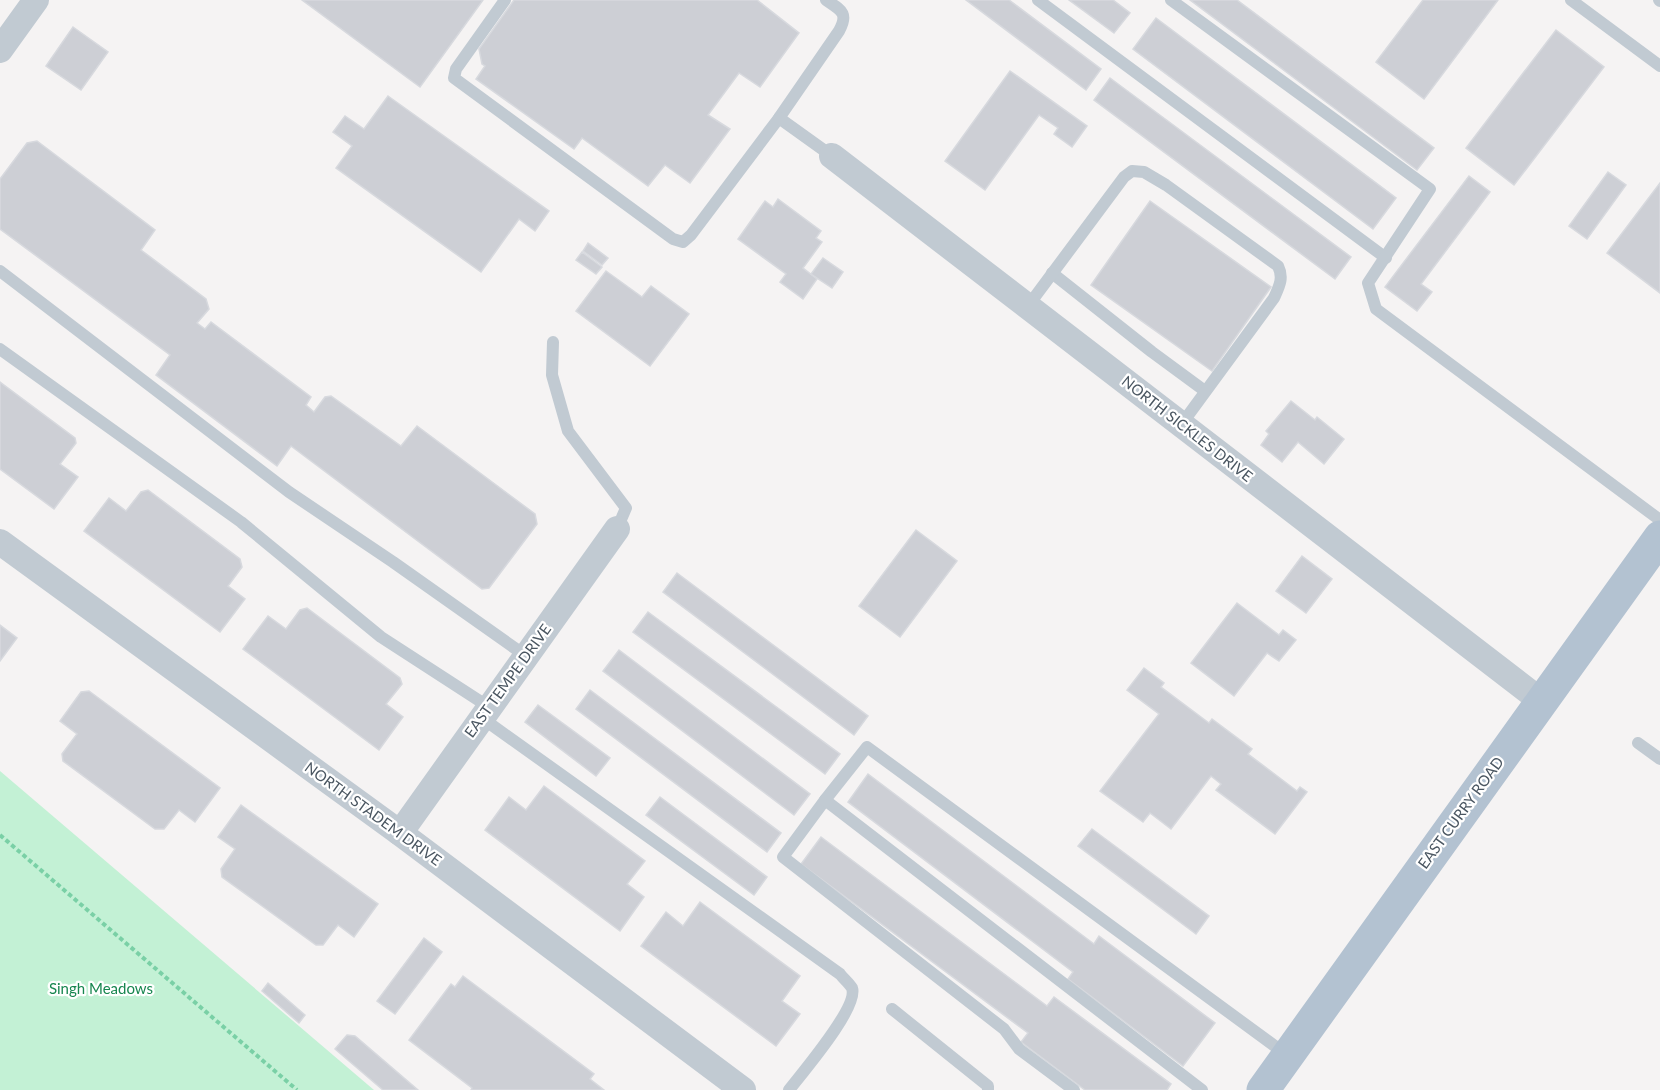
<svg xmlns="http://www.w3.org/2000/svg" width="1660" height="1090" font-family="Lato,sans-serif">
  <style>
    .green { fill: #c3f1d5 }
    .building { fill: #cdcfd5; stroke: #d7d9de; stroke-width: 1.5 }
    .lines { fill: none; stroke-linecap: round; stroke-linejoin: round }
    .path { stroke: #7ad0a6; stroke-width: 4; stroke-dasharray: 4.5 3; stroke-linecap: butt }
    .lane { stroke: #c1cad2; stroke-width: 12 }
    .street { stroke: #c1cad2; stroke-width: 26 }
    .primary { stroke: #b3c2d1; stroke-width: 33 }
    .labels { text-anchor: middle; stroke-width: 4.5; stroke-linejoin: round; paint-order: stroke }
    .street-label { font-size: 15px; fill: #4a5661; stroke: #fff }
    .park-label { font-size: 15px; fill: #17864f; stroke: #fff }
  </style>
  <rect width="100%" height="100%" fill="#f5f3f3"/>
  <!-- green -->
  <path class="green" d="M0 771 374 1090H0Z"/>
  <!-- building -->
  <g class="building">
    <path d="M302 0H483L420 87Z"/>
    <path d="M514 0H757L799 33 760 87 739 73 708 115 730 129 690 183 665 165 648 186 582 138 574 149 476 79 485 66 482 64 479 49Z"/>
    <path d="M966 0H1009L1101 69 1086 90Z"/>
    <path d="M1069 0H1113L1130 13 1114 33Z"/>
    <path d="M1190 0H1237L1434 148 1417 170Z"/>
    <path d="M1423 0H1498L1424 99 1376 62Z"/>
    <path d="M1156 18 1396 198 1373 229 1133 49Z"/>
    <path d="M73 27 108 52 81 90 46 66Z"/>
    <path d="M1556 30 1604 67 1514 185 1466 148Z"/>
    <path d="M1010 71 1087 126 1072 147 1054 134 1058 128 1039 115 985 190 945 161Z"/>
    <path d="M1110 78 1351 257 1335 279 1094 100Z"/>
    <path d="M388 96 549 211 535 231 519 219 481 272 336 168 352 146 333 132 345 116 364 129Z"/>
    <path d="M37 141 155 230 141 250 206 299 209 309 197 323 205 329 211 322 311 397 306 405 314 412 325 397 331 396 401 446 417 426 535 514 537 524 489 588 482 589 291 446 277 466 156 375 170 355 0 229V179L27 143Z"/>
    <path d="M1608 172 1626 185 1587 239 1569 226Z"/>
    <path d="M1469 176 1490 192 1421 284 1432 292 1417 311 1385 287Z"/>
    <path d="M1660 183V293L1607 253Z"/>
    <path d="M778 199 821 231 816 238 822 242 803 268 817 279 803 299 780 282 786 274 738 239 765 201 773 207Z"/>
    <path d="M1150 201 1271 287 1212 371 1091 285Z"/>
    <path d="M588 243 608 258 602 265 583 251Z"/>
    <path d="M582 252 602 267 596 274 576 260Z"/>
    <path d="M823 258 843 272 832 288 811 274Z"/>
    <path d="M606 271 642 297 651 286 689 314 650 366 576 311Z"/>
    <path d="M0 382 75 438 76 443 60 464 78 477 54 509 0 469Z"/>
    <path d="M1291 401 1315 420 1317 417 1344 439 1324 464 1298 442 1282 462 1261 445 1269 434 1266 431Z"/>
    <path d="M148 490 240 559 242 567 228 586 245 599 220 632 84 531 109 498 126 511 141 492Z"/>
    <path d="M916 530 957 561 900 637 859 606Z"/>
    <path d="M1302 556 1332 579 1306 613 1276 591Z"/>
    <path d="M677 573 868 716 854 735 663 592Z"/>
    <path d="M1237 603 1279 635 1283 630 1296 640 1279 661 1267 653 1234 696 1191 663Z"/>
    <path d="M307 608 400 678 402 684 386 704 403 717 379 750 243 649 268 616 286 629 300 610Z"/>
    <path d="M648 612 840 754 825 774 633 632Z"/>
    <path d="M0 625 17 638 0 661Z"/>
    <path d="M619 650 810 794 794 815 603 671Z"/>
    <path d="M1144 668 1164 683 1161 687 1209 723 1212 719 1252 749 1248 754 1297 791 1300 787 1307 792 1275 834 1216 790 1221 784 1211 776 1171 829 1150 813 1143 822 1100 791 1159 714 1127 690Z"/>
    <path d="M590 690 781 833 767 852 576 709Z"/>
    <path d="M89 691 220 788 195 822 179 810 164 829H155L63 761 62 754 77 734 60 721 81 692Z"/>
    <path d="M538 705 610 758 596 776 525 722Z"/>
    <path d="M868 774 1094 944 1099 936 1215 1023 1183 1066 1068 979 1073 972 848 802Z"/>
    <path d="M544 786 645 861 627 884 644 897 620 931 485 830 509 797 526 810Z"/>
    <path d="M660 797 767 877 754 895 646 815Z"/>
    <path d="M241 805 378 904 354 937 338 925 323 945H316L222 877 221 869 235 849 218 837Z"/>
    <path d="M1092 829 1209 916 1196 934 1078 846Z"/>
    <path d="M821 837 1047 1006 1054 997 1171 1084 1167 1090H1085L1021 1042 1028 1033 801 864Z"/>
    <path d="M700 902 800 976 782 1001 800 1014 776 1046 641 946 666 912 683 926Z"/>
    <path d="M424 938 442 952 395 1014 377 1001Z"/>
    <path d="M463 976 594 1074 590 1079 604 1090H471L472 1088 409 1040 451 984 455 987Z"/>
    <path d="M268 983 305 1015 299 1023 262 991Z"/>
    <path d="M347 1035 355 1036 418 1090H383L335 1049Z"/>
  </g>
  <g class="lines">
    <!-- path -->
    <path class="path" d="M0 835 297 1090"/>
    <!-- lane -->
    <g class="lane">
      <path d="M505 0 456 69 454 78 673 239 683 242 691 235 779 118 839 31C849 13 841 10 826 0"/>
      <path d="M1038 0 1386 258"/>
      <path d="M1171 0 1430 189 1368 283 1376 309 1660 520"/>
      <path d="M1571 0 1660 66"/>
      <path d="M1659 0 1660 1"/>
      <path d="M779 118 832 156"/>
      <path d="M0 271 289 492 393 562 526 656"/>
      <path d="M1052 273 1152 352 1205 391"/>
      <path d="M1028 306 1124 177 1132 171 1144 172 1166 185 1278 266C1284 278 1279 287 1274 298L1181 425"/>
      <path d="M553 342 552 375 568 431 626 508 617 529"/>
      <path d="M0 349 241 522 381 637 489 707"/>
      <path d="M482 718 840 974C843 978 850 984 852 988 859 1007 802 1073 789 1090"/>
      <path d="M1638 743 1660 759"/>
      <path d="M825 800 783 857 1004 1029 1019 1049 1074 1090"/>
      <path d="M892 1009 988 1086V1090"/>
      <path d="M1202 1090 825 800 867 747 1287 1055"/>
    </g>
    <!-- street -->
    <g class="street">
      <path d="M0 50 36 0"/>
      <path d="M832 156 1541 701"/>
      <path d="M0 542 400 833 743 1090"/>
      <path d="M400 833 617 529"/>
    </g>
    <!-- primary -->
    <path class="primary" d="M1263 1090 1660 537"/>
  </g>
  <g class="labels">
    <!-- street labels -->
    <g class="street-label">
      <text transform="translate(1187 429) rotate(38)" y="5">NORTH SICKLES DRIVE</text>
      <text transform="translate(508 681) rotate(-54)" y="5">EAST TEMPE DRIVE</text>
      <text transform="translate(1461 813) rotate(-54)" y="5">EAST CURRY ROAD</text>
      <text transform="translate(373 814) rotate(36)" y="5">NORTH STADEM DRIVE</text>
    </g>
    <!-- park labels -->
    <g class="park-label">
      <text x="101" y="994">Singh Meadows</text>
    </g>
  </g>
</svg>
